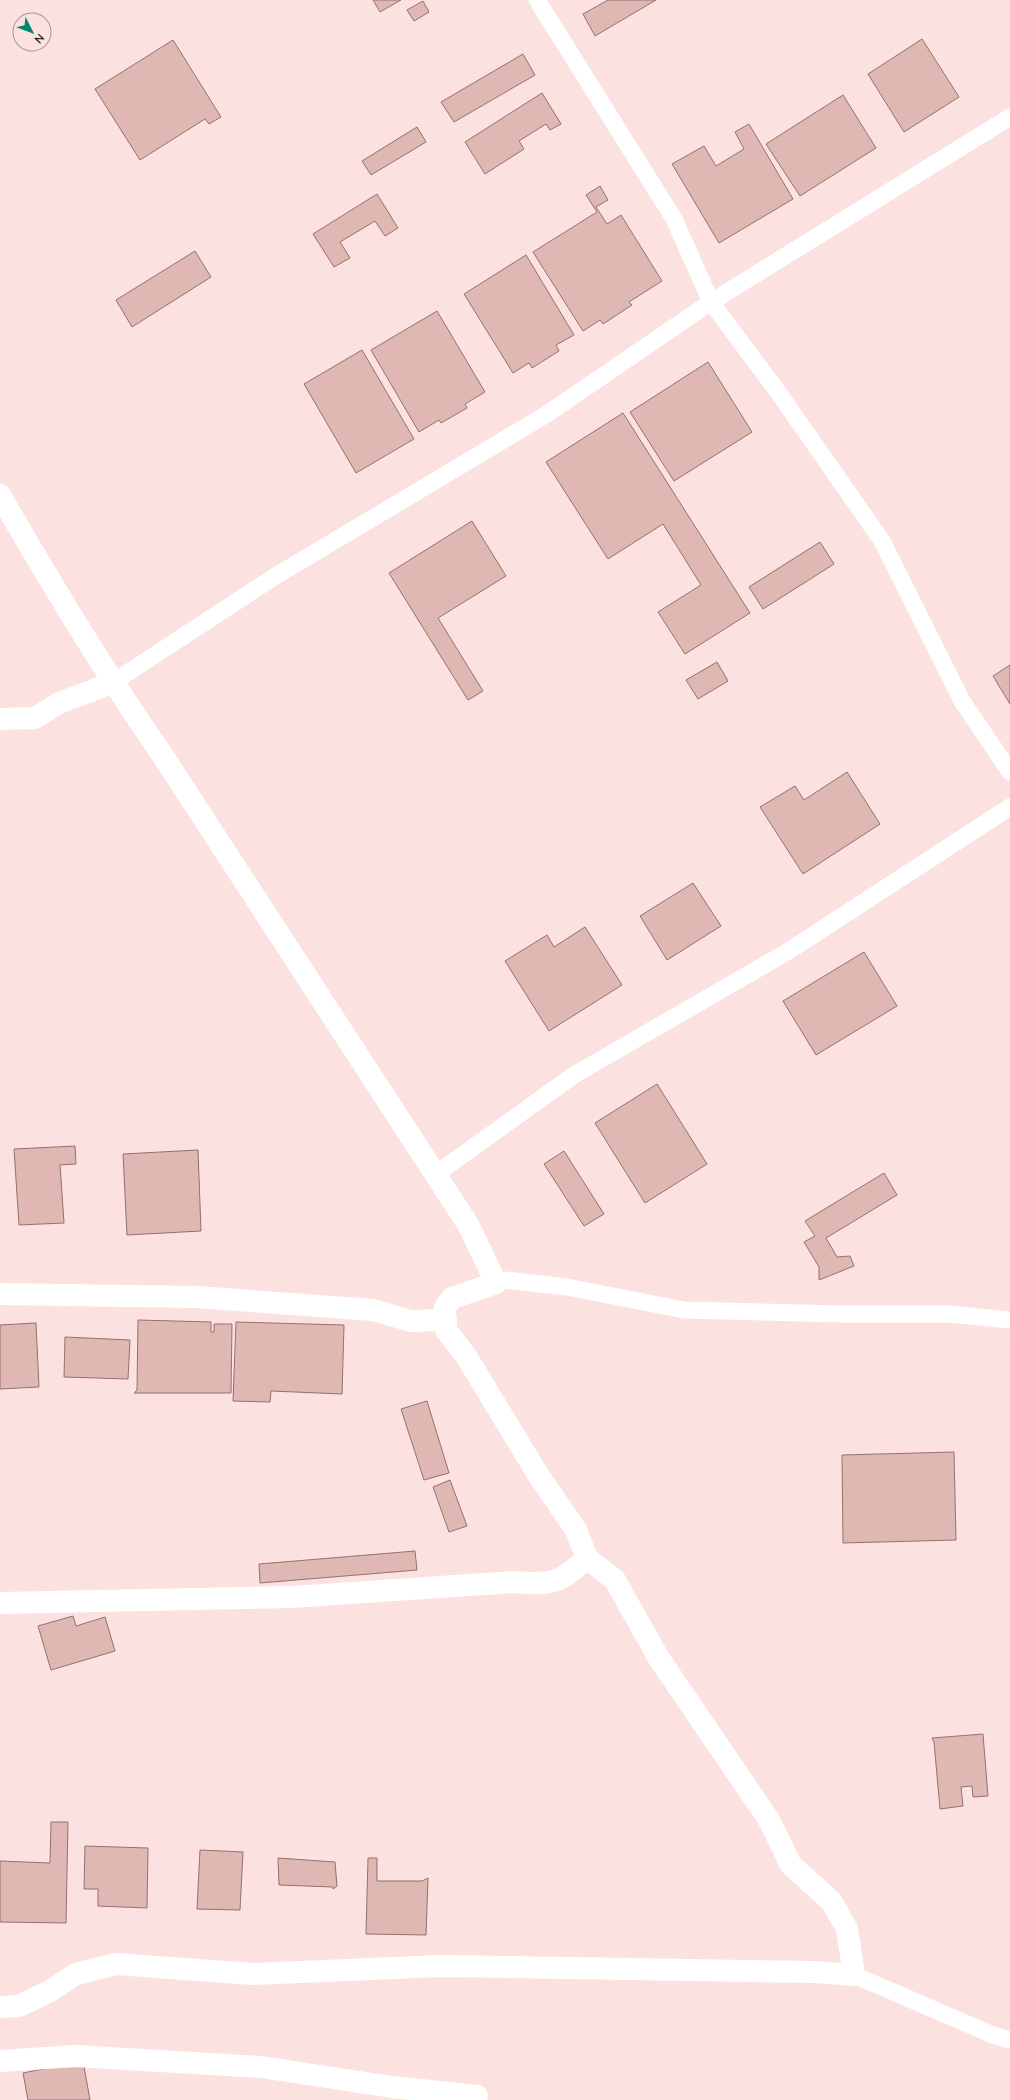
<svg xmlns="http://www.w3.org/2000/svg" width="1010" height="2100" font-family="'Nunito Sans',sans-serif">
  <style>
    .building { fill: #dfb7b3; stroke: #95716e }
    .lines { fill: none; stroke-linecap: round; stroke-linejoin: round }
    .lane { stroke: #fff; stroke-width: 17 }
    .street { stroke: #fff; stroke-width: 22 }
  </style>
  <rect width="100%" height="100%" fill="#fbe2e0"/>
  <!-- building -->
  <g class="building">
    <path d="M373 0H401L380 12Z"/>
    <path d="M608 0H656L595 36 583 14Z"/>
    <path d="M423 1 429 12 414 21 407 10Z"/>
    <path d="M922 39 959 97 904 132 868 74Z"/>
    <path d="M173 40 221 117 209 124 205 119 140 160 95 89Z"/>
    <path d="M523 54 535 75 454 122 441 102Z"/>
    <path d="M542 93 561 124 550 130 546 124 519 141 524 149 485 174 465 142Z"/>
    <path d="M843 95 876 148 800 196 766 144Z"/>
    <path d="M749 124 793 199 719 243 672 164 704 146 716 166 744 149 735 132Z"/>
    <path d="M417 127 426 142 371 175 362 161Z"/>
    <path d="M600 186 608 200 596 207 607 224 621 215 662 281 629 302 632 305 603 324 600 320 583 331 533 252 597 212 586 195Z"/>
    <path d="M377 194 398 228 385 236 375 221 340 242 350 258 334 267 313 234Z"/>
    <path d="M195 251 211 277 132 327 116 300Z"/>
    <path d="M526 255 574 335 556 345 559 351 532 368 529 363 513 373 464 294Z"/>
    <path d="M437 311 485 392 465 404 467 408 441 423 439 420 419 432 371 350Z"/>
    <path d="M362 350 414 439 356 473 304 384Z"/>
    <path d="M708 362 752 432 674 481 630 412Z"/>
    <path d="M623 413 750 613 685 654 658 612 701 585 663 524 608 559 546 462Z"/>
    <path d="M472 521 506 576 438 618 483 691 468 700 389 573Z"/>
    <path d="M820 542 834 564 763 609 749 587Z"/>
    <path d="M717 662 728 681 698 699 686 680Z"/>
    <path d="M1010 665V704L993 676Z"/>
    <path d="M847 772 880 824 803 874 760 807 795 786 804 800Z"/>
    <path d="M693 883 721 926 667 960 640 916Z"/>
    <path d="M585 927 622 985 549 1031 505 961 547 935 554 947Z"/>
    <path d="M864 952 897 1006 816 1055 783 1001Z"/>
    <path d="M657 1084 707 1164 645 1203 595 1123Z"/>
    <path d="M75 1146 76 1164 60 1165 64 1223 19 1225 14 1149Z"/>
    <path d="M198 1150 201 1231 127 1235 123 1154Z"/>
    <path d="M564 1151 604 1214 584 1226 544 1164Z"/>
    <path d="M884 1173 897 1195 826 1238 837 1257 850 1256 854 1266 819 1280V1267L804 1242 815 1236 805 1221Z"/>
    <path d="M138 1320 211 1322V1332H214V1324H232L231 1393H134L137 1390Z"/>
    <path d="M236 1322 344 1325 342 1394 271 1391 270 1402 233 1401Z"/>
    <path d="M36 1323 39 1387 0 1389V1325Z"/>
    <path d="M65 1337 130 1340 128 1379 64 1377Z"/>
    <path d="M427 1401 449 1473 424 1480 401 1409Z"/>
    <path d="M954 1452 956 1540 843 1543 842 1455Z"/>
    <path d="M450 1480 467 1526 449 1532 433 1487Z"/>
    <path d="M415 1551 417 1570 260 1583 259 1564Z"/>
    <path d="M73 1616 76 1626 105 1617 115 1651 51 1670 38 1626Z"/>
    <path d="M983 1734 988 1796 973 1797 972 1786 961 1787 963 1806 940 1809 934 1742 932 1738Z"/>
    <path d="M51 1822H68L66 1923 0 1922V1861L50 1863Z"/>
    <path d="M85 1846 148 1848 147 1908 98 1906V1889H84Z"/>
    <path d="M200 1850 243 1852 240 1910 197 1909Z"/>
    <path d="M278 1858 335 1862 337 1886 333 1889V1887L279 1885Z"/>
    <path d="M368 1858H377V1881H422L428 1878 426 1935 366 1934Z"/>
    <path d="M83 2061 90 2100H28L23 2073Z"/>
  </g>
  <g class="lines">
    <!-- lane -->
    <g class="lane">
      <path d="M537 0 674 219 711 302 778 392 882 541 962 701 1010 772"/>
      <path d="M112 683 274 577 547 414 711 302 1010 117"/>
      <path d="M436 1174 574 1075 787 952 1010 807"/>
      <path d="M496 1283 505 1280 567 1287 684 1310 842 1314H950L1010 1320"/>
      <path d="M854 1975 993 2035 1010 2040"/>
    </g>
    <!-- street -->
    <g class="street">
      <path d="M0 495C51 584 104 671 163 756L469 1226 496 1283 452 1298 445 1307 446 1330 466 1356 539 1476 576 1530 587 1558 615 1580 658 1657 769 1820 791 1865 832 1902 847 1929 854 1975 816 1972 440 1966 253 1974 116 1964 76 1974 50 1991 19 2006 0 2007"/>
      <path d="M0 719 35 718 59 703 112 683"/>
      <path d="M0 1294 197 1297 373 1310 411 1321 446 1320"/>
      <path d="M0 1603 292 1597 513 1582C551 1585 559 1584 587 1558"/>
      <path d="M0 2061 76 2056 261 2067 392 2087 477 2096"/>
    </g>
  </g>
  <!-- north arrow -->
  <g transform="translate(32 32) rotate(132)"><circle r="19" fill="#fbe2e0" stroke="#aa9594"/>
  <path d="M0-3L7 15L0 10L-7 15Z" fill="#00866a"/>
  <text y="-6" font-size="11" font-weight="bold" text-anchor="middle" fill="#312221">N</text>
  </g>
</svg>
